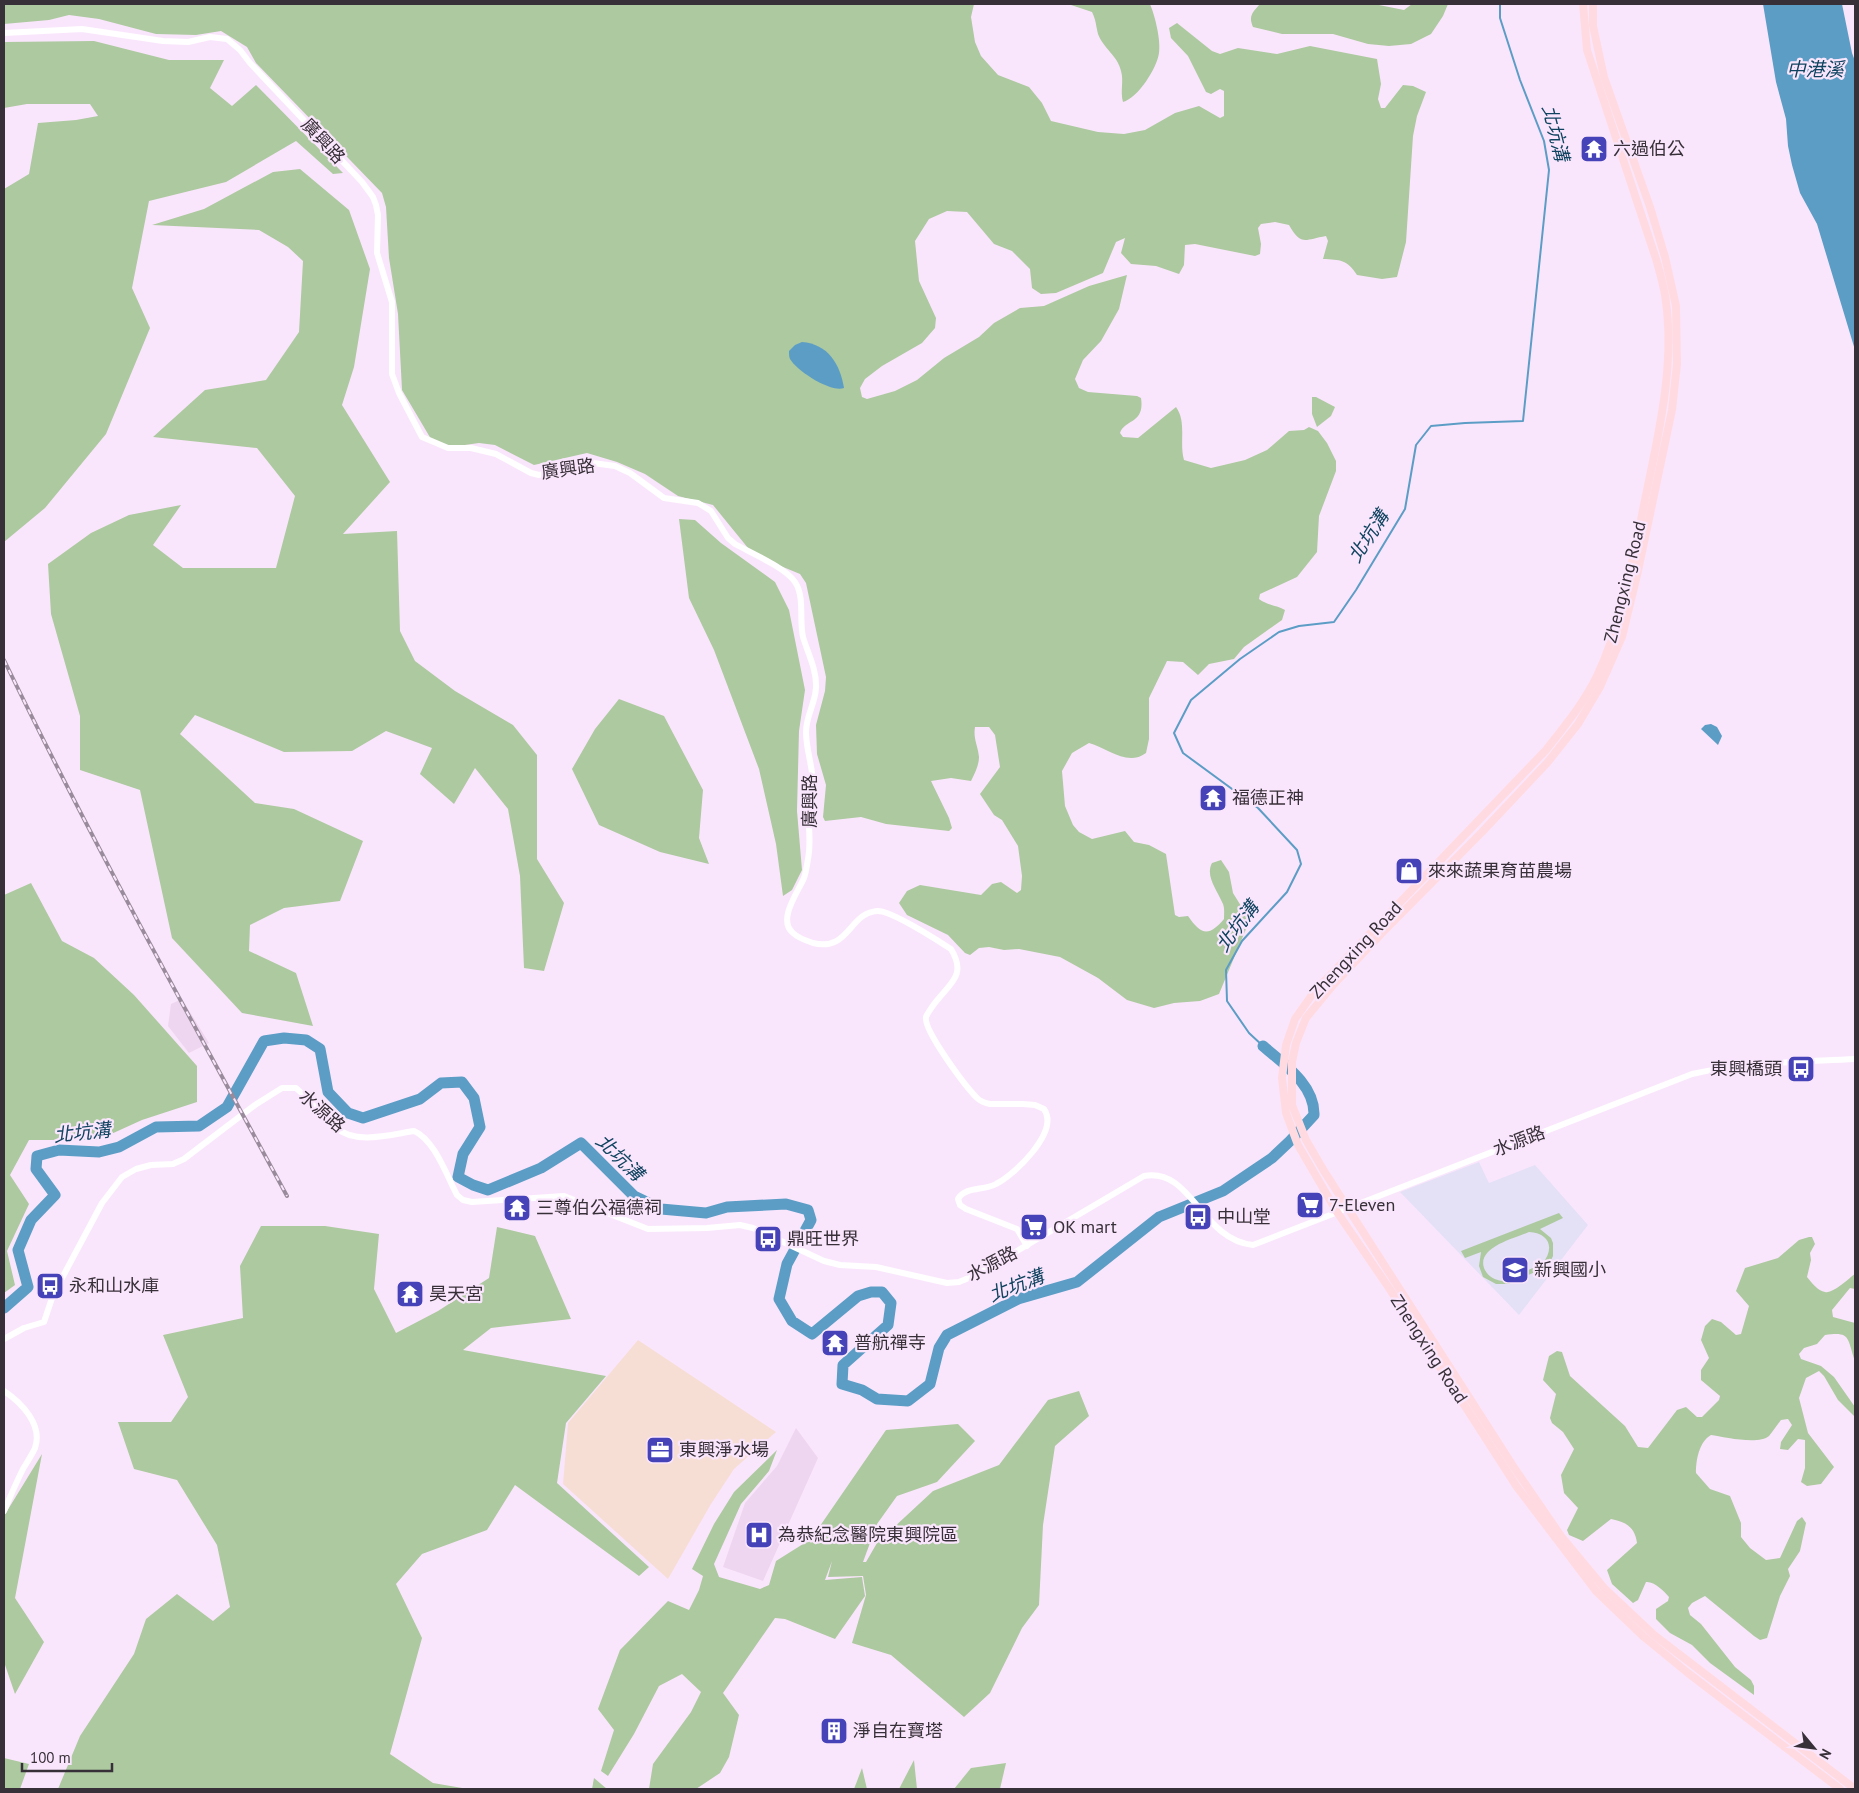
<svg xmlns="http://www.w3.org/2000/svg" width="1859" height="1793" font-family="'PT Sans','Noto Sans TC',sans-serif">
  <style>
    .built { fill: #eed6f0 }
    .industrial { fill: #f7ded5 }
    .education { fill: #e4e1f7 }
    .green { fill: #adc9a0; fill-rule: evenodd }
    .water { fill: #5c9dc6 }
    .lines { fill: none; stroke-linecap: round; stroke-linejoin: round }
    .stream { stroke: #5c9dc6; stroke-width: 2 }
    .river { stroke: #5c9dc6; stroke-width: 11 }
    .minor { stroke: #fff; stroke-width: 6 }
    .major { stroke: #ffdbe1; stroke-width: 8 }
    .rail-casing { stroke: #998b9b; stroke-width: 4 }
    .rail { stroke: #fae6fc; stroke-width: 2; stroke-dasharray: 5.5; stroke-linecap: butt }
    .labels { text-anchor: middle; stroke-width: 4.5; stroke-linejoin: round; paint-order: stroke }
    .street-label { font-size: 18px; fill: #383039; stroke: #fae6fc }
    .poi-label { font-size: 18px; fill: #383039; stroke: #fae6fc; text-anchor: start }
    .water-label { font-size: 19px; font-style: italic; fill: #0f4360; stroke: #fae6fc }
  </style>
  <rect width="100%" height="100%" fill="#fae6fc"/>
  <!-- built -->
  <g class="built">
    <path d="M182 999 209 1043 189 1053 168 1026 171 1004Z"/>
    <path d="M796 1428 818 1458 763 1581 723 1567 745 1503 777 1466Z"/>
  </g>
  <!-- industrial -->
  <path class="industrial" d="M638 1340 776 1432 734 1469 711 1504 668 1579 563 1484 568 1423Z"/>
  <!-- education -->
  <path class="education" d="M1479 1162 1489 1183 1535 1165 1588 1225 1519 1315 1400 1192Z"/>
  <!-- green -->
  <g class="green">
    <path d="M4 4H974L971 17 975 42 981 56 998 75 1029 87 1042 103 1051 121 1098 132 1124 134 1145 130 1175 113 1199 106 1220 118 1224 116V91L1220 89 1211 94 1206 92 1188 56 1171 38 1169 28 1177 23 1212 51 1220 54 1238 48 1277 54 1310 46 1377 59 1381 84 1378 99 1381 108H1385L1403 85 1413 86 1426 92 1417 116 1413 136 1406 242 1397 277 1382 279 1357 275C1347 259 1340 260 1323 259L1328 241 1326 236C1304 240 1301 246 1289 225L1275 222 1261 224 1258 228 1261 244 1260 254 1255 256 1195 244 1185 245 1184 265 1179 274 1156 266 1131 264 1121 253 1125 238 1116 242 1103 273 1056 293 1041 294 1032 288 1030 269 1012 251 994 244 967 212 947 211 929 219 915 241 919 281 936 318 935 328 922 343 882 366 865 379 860 388 862 397 867 399 895 391 917 380 944 358 979 337 994 323 1020 308 1044 306 1089 286 1127 275 1119 309 1101 341 1083 360 1075 379 1079 388 1088 392 1137 396 1141 398C1145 424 1125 419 1120 433L1123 437 1138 438 1176 407C1187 422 1179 443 1184 460L1211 468 1245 460 1267 450 1289 431 1304 430 1309 427 1318 431 1327 443 1336 461V471L1319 516 1317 552 1297 577 1260 594 1259 599C1266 605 1277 605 1285 610L1282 620 1244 647 1234 659 1209 664 1198 675 1183 662 1167 661 1149 698V739L1146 753C1127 767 1108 748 1089 743L1072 753 1062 771 1065 806 1073 825 1079 832 1092 839 1125 831 1134 842 1149 845 1166 854 1175 915 1179 917 1188 916C1201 935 1209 937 1224 919 1224 913 1225 907 1222 902 1217 890 1205 876 1212 863L1221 860 1229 872 1233 893 1246 914V929L1219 994 1200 1001 1174 1003 1154 1008 1127 1000 1098 978 1060 957 1019 949 1004 950 989 947 979 948 970 955 965 953 948 935 907 915 899 903 907 891 920 885 981 895 992 884 1001 882 1017 893 1021 890 1022 876 1018 846 1002 820 994 815 980 794 1000 767 995 735 989 727H975C973 739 978 746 979 757 979 765 975 773 971 781L951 778 931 781 949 818 952 828 949 831 886 824 861 817 825 821 823 817 826 785 817 754 816 725 825 691 826 677 806 583 800 574 771 562 748 548 713 505 678 496 645 474 617 462 587 453 534 465 495 445 479 443 443 448 431 439 402 390 398 314 389 258 386 207 382 193 256 63 247 47 221 31 196 35 156 34 99 19 69 15 49 20 4 24Z"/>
    <path d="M1068 4H1150C1155 16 1161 40 1159 53 1157 68 1138 98 1123 102 1120 91 1124 81 1121 71 1118 56 1103 48 1098 34 1096 26 1096 20 1092 12Z"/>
    <path d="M1260 4H1312L1323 5 1374 4 1404 10 1412 4H1448L1443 16 1431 34 1411 44 1389 46 1368 44 1333 34H1282L1253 27C1248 16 1253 12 1260 4Z"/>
    <path d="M94 41 169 60H224L210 88 232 106 256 85 343 173 333 174 296 141 226 182 149 201 132 288 150 328 106 434 45 508 4 542V189L29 174 38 123 76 120 98 116 90 104H27L4 108V42Z"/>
    <path d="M300 169 349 210 370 269 354 367 342 405 390 482 343 534 397 531 400 631 415 661 455 691 513 725 537 755V859L564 903 544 971 524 968 520 876 508 809 475 768 454 804 420 774 432 748 386 731 352 751 284 752 195 715 180 734 255 803 294 809 363 841 340 901 284 908 250 925 249 951 296 973 313 1026 242 1013 172 938 140 790 80 770V716L51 614 48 564 91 533 129 515 181 505 153 545 183 568H276L295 496 257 448 153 437 205 390 266 380 299 332 303 261 288 247 259 230 152 225 204 209 273 172Z"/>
    <path d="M1312 397H1316L1335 407 1331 416 1317 427 1312 414Z"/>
    <path d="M679 519 695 520 721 543 775 582 789 610 805 690 799 731 797 811 802 870 792 890 783 896 776 844 759 769 714 650 689 598Z"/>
    <path d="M619 699 664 716 703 790 699 838 709 864 660 852 599 825 572 769 595 729Z"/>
    <path d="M31 883 62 941 94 958 134 995 197 1066V1102L142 1120 98 1140H29L10 1175 29 1204 7 1251 15 1285 4 1293V895Z"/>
    <path d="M1559 1213 1563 1218 1540 1229 1551 1238 1553 1243V1256L1548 1266 1509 1284H1496L1483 1277 1479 1266 1481 1252 1465 1258 1461 1251ZM1529 1232C1550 1233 1555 1249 1542 1264L1502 1281C1495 1280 1487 1276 1484 1268 1477 1247 1515 1238 1529 1232Z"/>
    <path d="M261 1226H325L379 1234 374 1289 396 1333 438 1311 489 1278 497 1227 535 1236 571 1319 491 1328 463 1350 606 1376 566 1423 557 1483 649 1567 639 1576 515 1485 487 1530 422 1554 396 1584 422 1638 390 1754 433 1783 468 1789H58L80 1736 134 1654 146 1619 177 1594 213 1621 230 1607 217 1545 177 1480 134 1469 118 1422H171L188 1397 163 1335 243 1318 240 1266Z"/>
    <path d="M1809 1237H1812L1815 1244 1810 1253 1811 1260 1807 1277C1811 1282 1818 1291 1825 1292 1833 1294 1849 1278 1855 1274V1289L1850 1288 1832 1310 1833 1317 1855 1323V1361C1847 1338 1851 1331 1825 1335L1817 1344 1804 1348 1799 1354 1801 1359 1821 1366 1834 1377 1855 1407V1417L1838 1400 1824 1376 1819 1371 1806 1378 1799 1398 1808 1433 1834 1467 1821 1484 1807 1486 1801 1482 1805 1468V1440L1798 1439 1788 1450 1780 1449 1781 1442 1792 1425 1788 1419 1781 1420C1777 1425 1773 1431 1769 1436 1759 1445 1723 1437 1711 1435 1699 1442 1696 1460 1696 1473L1710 1489 1730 1496 1741 1523V1537L1750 1548 1766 1560 1780 1558 1797 1521 1802 1517 1806 1523 1800 1551 1788 1569 1790 1576 1780 1596 1767 1638 1760 1640 1754 1636 1705 1596 1692 1603 1688 1608 1690 1615 1701 1624 1735 1667 1751 1680 1754 1686V1695L1710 1663 1692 1645 1670 1633 1656 1619V1609L1668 1601 1669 1597C1664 1591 1654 1581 1646 1582L1638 1600 1633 1603 1612 1584 1607 1570 1637 1543C1635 1527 1626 1522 1611 1519L1583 1541 1569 1535 1567 1530 1578 1508 1564 1493 1561 1475 1574 1449 1563 1432 1552 1423 1550 1418 1556 1394 1543 1380 1549 1356 1557 1351 1562 1352 1570 1376 1625 1426 1638 1447 1648 1448 1677 1410 1686 1407 1697 1417H1702L1719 1400 1720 1396 1701 1380V1370L1709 1358 1701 1340 1705 1326 1712 1319 1721 1322 1736 1335 1741 1334 1749 1306 1736 1291 1745 1268 1778 1258 1799 1240Z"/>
    <path d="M1079 1391 1089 1416 1055 1446 1043 1525 1039 1605 1022 1628 990 1693 964 1717 891 1655 852 1643 866 1595 863 1576 828 1577 832 1561 825 1580 862 1577 865 1596 835 1639 785 1619 775 1618 723 1693 739 1715 729 1757 720 1773 696 1789H649L653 1764 691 1712 701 1692 682 1674 659 1686 634 1734 608 1776 601 1771 614 1730 598 1709 620 1650 668 1601 689 1610 699 1590 703 1576 692 1569 714 1524 734 1492 777 1450 769 1471 741 1504 714 1564 719 1577 760 1589 769 1585 776 1561 811 1539 886 1430 958 1424 975 1441 937 1482 897 1496 877 1524 863 1562H866L877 1543 933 1491 999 1465 1048 1400Z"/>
    <path d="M42 1454 15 1598 44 1642 15 1694 4 1662V1516Z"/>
    <path d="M4 1758 29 1764 20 1789H4Z"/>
    <path d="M914 1760 917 1789H899Z"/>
    <path d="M1006 1763 1000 1789H954L971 1768Z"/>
    <path d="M862 1768 867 1789H854Z"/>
    <path d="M594 1778 607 1789H592Z"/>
  </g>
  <!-- water -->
  <g class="water">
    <path d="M1763 4H1842L1852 53 1855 61V350L1817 224 1800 193 1792 165 1788 146 1786 119 1776 82Z"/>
    <path d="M802 342C828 344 840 364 844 388 831 393 797 371 790 359 789 357 789 354 789 351L795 345Z"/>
    <path d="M1711 724 1717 727 1722 736 1718 745 1701 729 1705 725Z"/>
  </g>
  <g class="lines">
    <!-- stream -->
    <path class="stream" d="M1263 1046 1249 1033 1227 1001 1226 970 1242 941 1287 892 1301 864 1297 850 1258 808 1183 753 1174 733 1191 700 1240 659 1279 632 1299 626 1334 622 1356 590 1405 509 1416 445 1431 426 1465 423 1523 421 1549 170 1544 141 1520 80 1500 18V4"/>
    <!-- river -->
    <path class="river" d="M4 1308 28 1287 18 1250 31 1220 55 1195 36 1169 37 1156 59 1150 99 1152 119 1147 156 1127 199 1126 227 1107 264 1041 284 1038 306 1040 320 1049 328 1092 348 1113 363 1118 420 1099 441 1083 462 1082 474 1098 480 1127 463 1154 458 1177 473 1185 488 1190 541 1168 581 1143 634 1196 661 1209 706 1213 727 1207 786 1204 808 1210 811 1220 787 1264 779 1299 792 1321 812 1334 858 1296 871 1292H882L891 1303 888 1325 843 1365 842 1384 862 1390 877 1399 908 1401 930 1384 939 1348 947 1335 1018 1299 1077 1282 1159 1217 1223 1191 1272 1158 1290 1141 1314 1115C1315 1085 1284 1064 1263 1046"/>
    <!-- minor -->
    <g class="minor">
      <path d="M4 33 82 29 163 41 188 42 210 37 227 39 240 50 250 63 362 182 373 197 376 205 378 215 377 253 392 302V374L399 393 422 437 448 448H471L496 454 531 473 539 475 578 463H593L615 466 630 473 664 498 698 503 711 511 728 538 735 544C751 553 786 568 795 582 805 597 799 620 803 637 808 654 817 670 816 688 815 704 806 716 806 732 806 750 813 767 813 784 813 791 809 797 809 803 807 822 812 839 808 859 807 865 806 872 804 878 798 892 777 920 793 933 798 938 807 941 813 943 849 952 849 913 877 911 891 910 937 940 951 949 968 977 948 984 932 1007 930 1010 927 1014 926 1017 923 1030 966 1087 977 1098 981 1102 985 1103 990 1104H1023L1035 1105 1044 1109C1060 1132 1014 1175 996 1184 984 1191 965 1186 958 1199L960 1205 966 1209 1017 1229 1027 1246"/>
      <path d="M4 1339 24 1328 44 1322 53 1295 102 1203 122 1177 136 1169 151 1165 173 1164 184 1159 255 1105 282 1088H296C310 1100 321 1115 335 1127 355 1145 389 1135 414 1131 434 1139 447 1176 457 1195L463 1200 472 1202 564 1196 648 1229 707 1228 740 1225 753 1228 824 1261 840 1265 876 1267 947 1283 959 1282 978 1274 1144 1176C1192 1167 1201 1240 1253 1245L1692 1074C1746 1062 1800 1062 1855 1059"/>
      <path d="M4 1391C22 1403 43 1425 35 1448 32 1455 27 1462 23 1469 16 1483 10 1497 4 1511"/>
    </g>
    <!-- major -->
    <g class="major">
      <path d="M1583 4 1587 50 1657 262C1660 273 1663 284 1665 295 1677 370 1655 447 1641 520 1630 572 1620 627 1597 676 1584 703 1564 727 1546 750L1314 992 1295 1019 1286 1045 1282 1078 1286 1113 1298 1145 1337 1212 1389 1288 1517 1487 1596 1591 1644 1637 1688 1673 1840 1789"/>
      <path d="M1593 4V26L1604 77 1650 207 1665 257 1676 306 1677 364 1672 410 1638 571 1622 637 1600 687 1578 724 1547 763 1482 832 1383 932 1334 984 1306 1018 1296 1043 1292 1062V1105L1306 1140 1324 1171 1513 1466 1561 1536 1605 1589 1654 1635 1855 1789"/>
    </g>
    <defs>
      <path id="rail" d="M4 660C92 842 191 1019 287 1196"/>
    </defs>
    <!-- rail casing -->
    <use href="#rail" class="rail-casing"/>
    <!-- rail -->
    <use href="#rail" class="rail"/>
  </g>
  <!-- icons -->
  <defs>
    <symbol id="temple-square" viewBox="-11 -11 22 22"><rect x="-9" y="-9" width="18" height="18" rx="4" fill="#4642b8" stroke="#fae6fc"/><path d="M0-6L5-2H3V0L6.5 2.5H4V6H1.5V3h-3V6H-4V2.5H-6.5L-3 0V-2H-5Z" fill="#fff"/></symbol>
    <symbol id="shop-square" viewBox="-11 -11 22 22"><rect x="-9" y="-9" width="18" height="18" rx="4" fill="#4642b8" stroke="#fae6fc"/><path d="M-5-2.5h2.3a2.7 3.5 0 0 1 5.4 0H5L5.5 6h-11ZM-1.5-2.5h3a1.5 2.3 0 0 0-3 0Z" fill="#fff"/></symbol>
    <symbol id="bus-square" viewBox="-11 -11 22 22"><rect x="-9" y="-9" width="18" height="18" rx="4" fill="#4642b8" stroke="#fae6fc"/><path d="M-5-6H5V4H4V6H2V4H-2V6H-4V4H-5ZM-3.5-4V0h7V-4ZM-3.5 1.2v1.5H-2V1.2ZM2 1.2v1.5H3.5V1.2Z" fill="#fff"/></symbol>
    <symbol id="supermarket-square" viewBox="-11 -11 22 22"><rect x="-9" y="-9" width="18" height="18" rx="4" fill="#4642b8" stroke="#fae6fc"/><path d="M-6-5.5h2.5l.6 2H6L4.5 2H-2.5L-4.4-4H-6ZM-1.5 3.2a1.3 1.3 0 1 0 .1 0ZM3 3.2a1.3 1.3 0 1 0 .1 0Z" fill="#fff"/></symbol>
    <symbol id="school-square" viewBox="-11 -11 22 22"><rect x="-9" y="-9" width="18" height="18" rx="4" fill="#4642b8" stroke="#fae6fc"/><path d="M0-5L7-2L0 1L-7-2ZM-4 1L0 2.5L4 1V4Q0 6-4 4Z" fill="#fff"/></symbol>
    <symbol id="office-square" viewBox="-11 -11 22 22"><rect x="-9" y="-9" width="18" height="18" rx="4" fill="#4642b8" stroke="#fae6fc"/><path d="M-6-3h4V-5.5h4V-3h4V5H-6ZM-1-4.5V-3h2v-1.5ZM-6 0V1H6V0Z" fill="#fff"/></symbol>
    <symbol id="hospital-square" viewBox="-11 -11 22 22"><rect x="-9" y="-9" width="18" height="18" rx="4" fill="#4642b8" stroke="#fae6fc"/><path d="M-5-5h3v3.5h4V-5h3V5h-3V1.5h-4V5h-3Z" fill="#fff"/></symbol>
    <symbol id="building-square" viewBox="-11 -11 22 22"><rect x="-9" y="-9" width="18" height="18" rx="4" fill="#4642b8" stroke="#fae6fc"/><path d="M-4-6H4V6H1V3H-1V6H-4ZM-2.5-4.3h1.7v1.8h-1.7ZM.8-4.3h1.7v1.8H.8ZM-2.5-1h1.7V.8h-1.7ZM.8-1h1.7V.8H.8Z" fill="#fff"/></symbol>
  </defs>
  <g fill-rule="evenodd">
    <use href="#temple-square" x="1578" y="133" width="32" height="32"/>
    <use href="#temple-square" x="1197" y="782" width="32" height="32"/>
    <use href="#shop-square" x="1393" y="855" width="32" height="32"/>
    <use href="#bus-square" x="1785" y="1053" width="32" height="32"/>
    <use href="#supermarket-square" x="1294" y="1189" width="32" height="32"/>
    <use href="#temple-square" x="501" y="1192" width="32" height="32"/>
    <use href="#bus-square" x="1182" y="1201" width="32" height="32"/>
    <use href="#supermarket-square" x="1018" y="1211" width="32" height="32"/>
    <use href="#bus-square" x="752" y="1223" width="32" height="32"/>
    <use href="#school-square" x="1499" y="1254" width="32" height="32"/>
    <use href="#bus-square" x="34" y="1270" width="32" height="32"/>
    <use href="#temple-square" x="394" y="1278" width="32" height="32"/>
    <use href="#temple-square" x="819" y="1327" width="32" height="32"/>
    <use href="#office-square" x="644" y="1434" width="32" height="32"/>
    <use href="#hospital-square" x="743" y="1519" width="32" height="32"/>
    <use href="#building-square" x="818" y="1715" width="32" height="32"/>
  </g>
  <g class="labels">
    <!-- street labels -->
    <g class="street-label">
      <text transform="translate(323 141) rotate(47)" y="6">廣興路</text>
      <text transform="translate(568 469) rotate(-8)" y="6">廣興路</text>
      <text transform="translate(1625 582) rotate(-76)" y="6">Zhengxing Road</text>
      <text transform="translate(810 801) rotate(-90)" y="6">廣興路</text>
      <text transform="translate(1356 950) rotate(-47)" y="6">Zhengxing Road</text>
      <text transform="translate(322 1111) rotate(41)" y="6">水源路</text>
      <text transform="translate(1519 1141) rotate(-21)" y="6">水源路</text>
      <text transform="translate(992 1264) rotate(-28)" y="6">水源路</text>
      <text transform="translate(1429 1349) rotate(57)" y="6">Zhengxing Road</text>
    </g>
    <!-- poi labels -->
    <g class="poi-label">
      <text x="1613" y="155">六過伯公</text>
      <text x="1232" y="804">福德正神</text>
      <text x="1428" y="877">來來蔬果育苗農場</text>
      <text x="1782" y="1075" text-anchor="end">東興橋頭</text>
      <text x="1329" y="1211">7-Eleven</text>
      <text x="536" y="1214">三尊伯公福德祠</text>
      <text x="1217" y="1223">中山堂</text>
      <text x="1053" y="1233">OK mart</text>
      <text x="787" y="1245">鼎旺世界</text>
      <text x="1534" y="1276">新興國小</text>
      <text x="69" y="1292">永和山水庫</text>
      <text x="429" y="1300">昊天宮</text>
      <text x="854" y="1349">普航禪寺</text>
      <text x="679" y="1456">東興淨水場</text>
      <text x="778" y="1541">為恭紀念醫院東興院區</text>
      <text x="853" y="1737">淨自在寶塔</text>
    </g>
    <!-- water labels -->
    <g class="water-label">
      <text x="1815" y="76">中港溪</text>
      <text transform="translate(1556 133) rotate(76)" y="7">北坑溝</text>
      <text transform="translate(1368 536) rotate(-57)" y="7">北坑溝</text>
      <text transform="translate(1237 926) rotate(-53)" y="7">北坑溝</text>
      <text transform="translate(82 1132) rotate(-6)" y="7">北坑溝</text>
      <text transform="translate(620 1157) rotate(44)" y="7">北坑溝</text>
      <text transform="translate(1016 1285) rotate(-21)" y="7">北坑溝</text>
    </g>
  </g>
  <!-- border -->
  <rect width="1859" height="1793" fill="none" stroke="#383039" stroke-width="10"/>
  <!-- north arrow -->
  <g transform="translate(1814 1748) rotate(119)" stroke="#fae6fc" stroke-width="4" paint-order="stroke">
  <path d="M0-4L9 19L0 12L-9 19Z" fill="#383039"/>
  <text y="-8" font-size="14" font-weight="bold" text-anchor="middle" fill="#383039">N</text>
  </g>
  <!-- scale -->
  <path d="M22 1763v8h90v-8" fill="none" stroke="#383039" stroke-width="2.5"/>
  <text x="30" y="1763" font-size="15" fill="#383039" stroke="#fae6fc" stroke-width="4" paint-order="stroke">100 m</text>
</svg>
